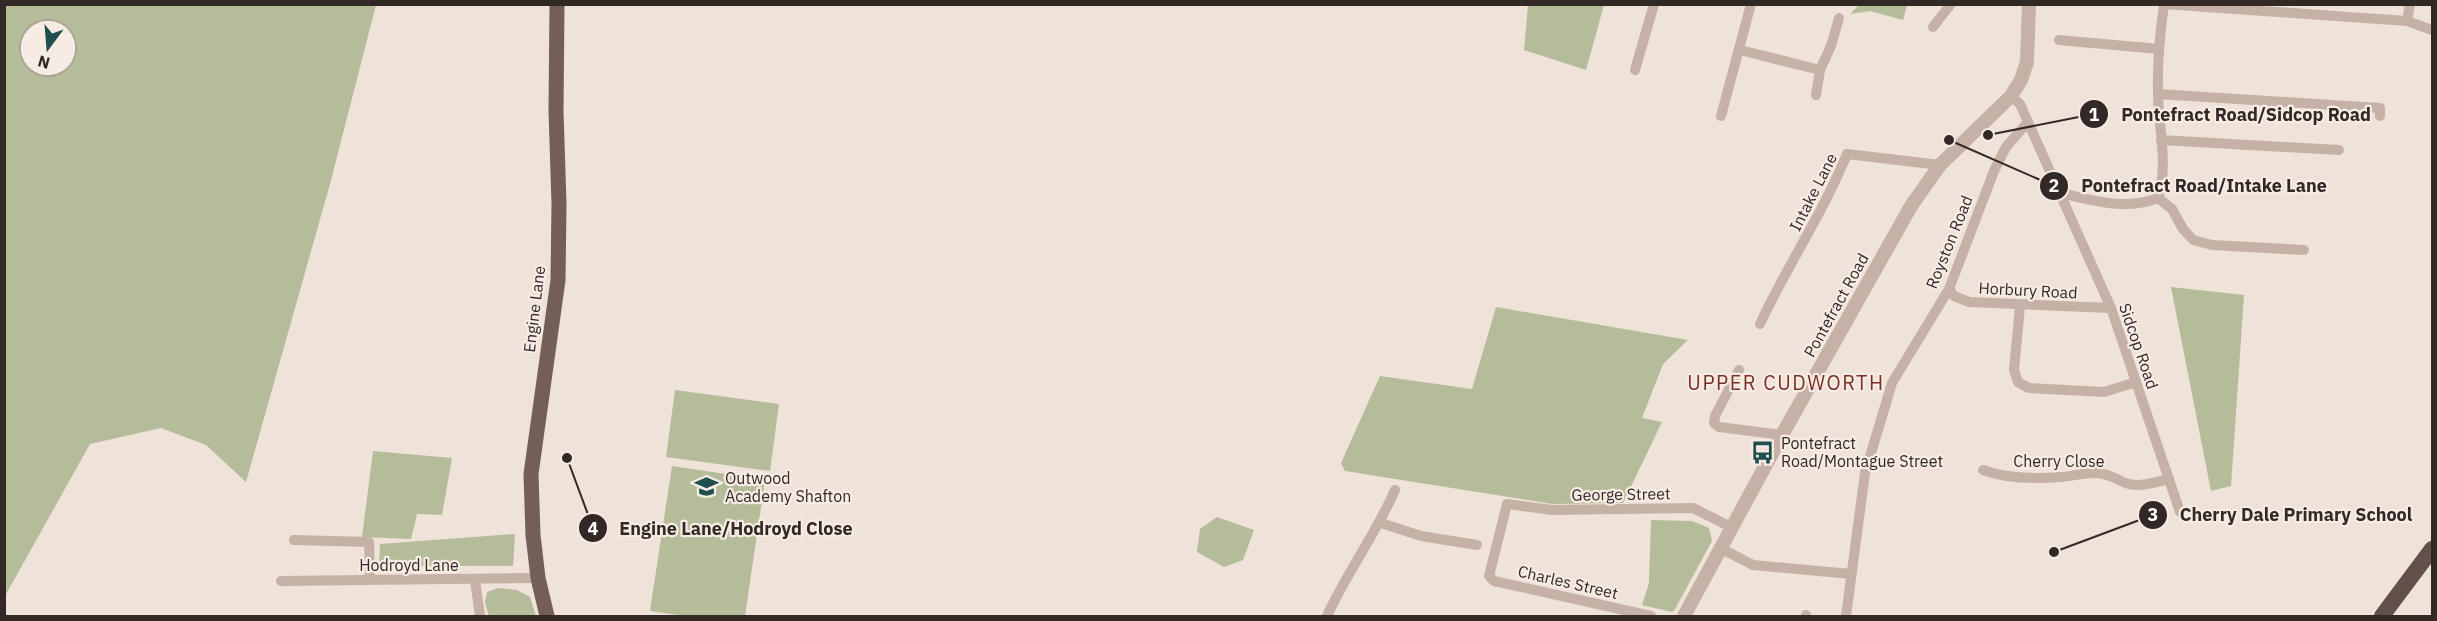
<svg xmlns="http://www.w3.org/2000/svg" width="2437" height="621" font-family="'IBM Plex Sans',sans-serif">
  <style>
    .green { fill: #b5bc9a; fill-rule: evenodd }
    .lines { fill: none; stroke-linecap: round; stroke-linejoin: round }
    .minor { stroke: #c6b1a6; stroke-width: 10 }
    .tertiary { stroke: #c6b1a6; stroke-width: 14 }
    .primary { stroke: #735e58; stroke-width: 15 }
    .trunk { stroke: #63504b; stroke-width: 16 }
    .labels { text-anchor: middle; stroke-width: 4.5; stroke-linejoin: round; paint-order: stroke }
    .street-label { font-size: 16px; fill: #322826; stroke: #f7ece4 }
    .poi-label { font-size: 16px; fill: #322826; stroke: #f7ece4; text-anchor: start }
    .quarter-label { font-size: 20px; letter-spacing: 1.5px; fill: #7b3025; stroke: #f7ece4 }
    .leader { fill: none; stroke: #322826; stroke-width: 2 }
    .callout-dot { fill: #322826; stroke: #f7ece4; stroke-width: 2 }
    .mark-label { font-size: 18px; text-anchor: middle; font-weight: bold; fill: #fff }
    .callout-label { font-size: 18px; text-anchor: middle; font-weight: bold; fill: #322826; stroke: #f7ece4; stroke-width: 4.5; stroke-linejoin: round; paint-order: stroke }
  </style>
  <rect width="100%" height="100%" fill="#efe2d8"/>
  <!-- green -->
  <g class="green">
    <path d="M5 4 376 5 330 184 246 482 206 445 161 428 90 444 5 596ZM30 30H66V66H30Z"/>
    <path d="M1528 5H1604L1586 70 1524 50Z"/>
    <path d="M1859 5V4L1907 5 1903 20 1870 11 1850 14Z"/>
    <path d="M2171 287 2244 295 2231 486 2211 491Z"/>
    <path d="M1496 307 1688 340 1663 364 1642 418 1662 422 1623 503 1553 504 1345 471 1341 463 1380 376 1472 389Z"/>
    <path d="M675 390 779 404 770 471 666 457Z"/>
    <path d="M373 451 452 458 442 515 417 514 411 539 362 537Z"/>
    <path d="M672 466 765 480 745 616H685L650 611Z"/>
    <path d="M1217 517 1254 530 1243 560 1224 567 1197 552 1200 529Z"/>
    <path d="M1651 520 1692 521 1709 528 1712 541 1674 611 1672 612 1642 605 1649 583Z"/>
    <path d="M515 534 513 566H379L380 544Z"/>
    <path d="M498 588 517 590 530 597 536 616H489L485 602 487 592Z"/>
  </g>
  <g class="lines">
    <!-- minor -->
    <g class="minor">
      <path d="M2407 21 2410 4"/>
      <path d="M1933 27 1951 4"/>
      <path d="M2059 40 2159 49"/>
      <path d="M1740 50 1820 70 1831 46 1839 18"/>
      <path d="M1635 70 1654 4"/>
      <path d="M2158 94 2380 108V116"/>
      <path d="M1816 95 1820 70"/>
      <path d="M1721 116 1751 4"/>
      <path d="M2028 122 2111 308 2180 512"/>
      <path d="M2161 140 2339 150"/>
      <path d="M2060 193C2093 200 2125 211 2158 198"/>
      <path d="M2158 198C2169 164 2158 127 2158 92 2157 63 2160 34 2164 4L2407 21 2432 30"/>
      <path d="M2158 198 2172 209 2183 229 2193 240 2212 245 2304 250"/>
      <path d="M1949 289 1954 296 1969 302 2111 308"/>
      <path d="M2020 306 2014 370 2018 382 2029 388 2104 392 2136 382"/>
      <path d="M1760 324C1787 266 1823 213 1847 154L1940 165"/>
      <path d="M1739 370 1715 416 1714 423 1719 427 1782 435"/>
      <path d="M1983 470C2007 479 2036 479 2061 477 2073 476 2086 472 2098 473 2108 474 2115 478 2123 482 2138 489 2154 482 2169 479"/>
      <path d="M1381 523 1421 536 1477 545"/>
      <path d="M294 540 369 542 370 579"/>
      <path d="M1720 548 1753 565 1851 574"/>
      <path d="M475 580 480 616"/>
      <path d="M281 581 538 578"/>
      <path d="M1327 616C1347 572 1376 534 1395 490"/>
      <path d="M1651 616 1494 581 1489 576 1507 504 1552 510 1693 508 1731 527"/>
      <path d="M1806 616V615"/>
      <path d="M1846 616 1865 473 1892 383 1949 289 1994 171 2006 147 2028 122 2020 104 2011 96"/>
    </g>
    <!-- tertiary -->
    <path class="tertiary" d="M1684 616 1782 435 1911 206 1940 165 2011 96 2021 80 2027 62 2029 4"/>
    <!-- primary -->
    <path class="primary" d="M547 616 538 578 533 535 531 474 558 280 559 204 556 111 557 4"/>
    <!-- trunk -->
    <path class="trunk" d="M2382 616 2432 549"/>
  </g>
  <!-- icons -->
  <defs>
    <symbol id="bus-bare" viewBox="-9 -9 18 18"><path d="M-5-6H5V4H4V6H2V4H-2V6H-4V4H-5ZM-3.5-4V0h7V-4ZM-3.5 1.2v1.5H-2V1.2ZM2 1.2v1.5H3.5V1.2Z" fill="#1f504e" stroke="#f7ece4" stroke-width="2.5" paint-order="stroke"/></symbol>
    <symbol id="school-bare" viewBox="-9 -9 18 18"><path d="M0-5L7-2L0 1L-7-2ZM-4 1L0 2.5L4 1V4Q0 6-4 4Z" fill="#1f504e" stroke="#f7ece4" stroke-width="2.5" paint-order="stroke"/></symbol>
  </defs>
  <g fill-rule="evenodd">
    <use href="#bus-bare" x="1746" y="436" width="33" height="33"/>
    <use href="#school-bare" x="690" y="470" width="33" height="33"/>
  </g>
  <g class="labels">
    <!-- street labels -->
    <g class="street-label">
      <text transform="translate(1813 192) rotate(-63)" y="6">Intake Lane</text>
      <text transform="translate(1949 242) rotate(-68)" y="6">Royston Road</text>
      <text transform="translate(2028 290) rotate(3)" y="6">Horbury Road</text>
      <text transform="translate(1836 305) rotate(-61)" y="6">Pontefract Road</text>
      <text transform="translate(534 309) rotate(-83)" y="6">Engine Lane</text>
      <text transform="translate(2139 346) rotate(71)" y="6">Sidcop Road</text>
      <text x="2059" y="467">Cherry Close</text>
      <text transform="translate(1621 494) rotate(-1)" y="6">George Street</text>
      <text x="409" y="571">Hodroyd Lane</text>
      <text transform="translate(1568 582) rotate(13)" y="6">Charles Street</text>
    </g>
    <!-- poi labels -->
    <g class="poi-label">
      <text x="1781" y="449">Pontefract<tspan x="1781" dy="18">Road/Montague Street</tspan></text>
      <text x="725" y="484">Outwood<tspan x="725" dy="18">Academy Shafton</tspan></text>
    </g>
    <!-- quarter labels -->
    <g class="quarter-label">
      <text x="1786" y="390">UPPER CUDWORTH</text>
    </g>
  </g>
  <!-- callouts -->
  <path class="leader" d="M1988 135L2094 114M1949 140L2054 186M2054 552L2153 515M567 458L593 528"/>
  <g class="callout-dot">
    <circle cx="1988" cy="135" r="6"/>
    <circle cx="1949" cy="140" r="6"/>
    <circle cx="2054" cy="552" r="6"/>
    <circle cx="567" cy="458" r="6"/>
    <circle cx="2094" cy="114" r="15"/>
    <circle cx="2054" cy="186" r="15"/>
    <circle cx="2153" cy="515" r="15"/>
    <circle cx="593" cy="528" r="15"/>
  </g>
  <g class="mark-label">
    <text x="2094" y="121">1</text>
    <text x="2054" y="192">2</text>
    <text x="2153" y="521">3</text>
    <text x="593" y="535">4</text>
  </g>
  <g class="callout-label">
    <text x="2246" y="121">Pontefract Road/Sidcop Road</text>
    <text x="2204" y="192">Pontefract Road/Intake Lane</text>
    <text x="2296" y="521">Cherry Dale Primary School</text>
    <text x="736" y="535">Engine Lane/Hodroyd Close</text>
  </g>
  <!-- border -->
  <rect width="2437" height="621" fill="none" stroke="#322826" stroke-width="12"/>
  <!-- north arrow -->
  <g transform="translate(48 48) rotate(196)"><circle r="28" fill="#f7ece4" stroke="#a89e98" stroke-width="1.5"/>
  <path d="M0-4.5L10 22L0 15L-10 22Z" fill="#1f504e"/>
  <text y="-9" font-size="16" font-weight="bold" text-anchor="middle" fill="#322826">N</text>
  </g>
</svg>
